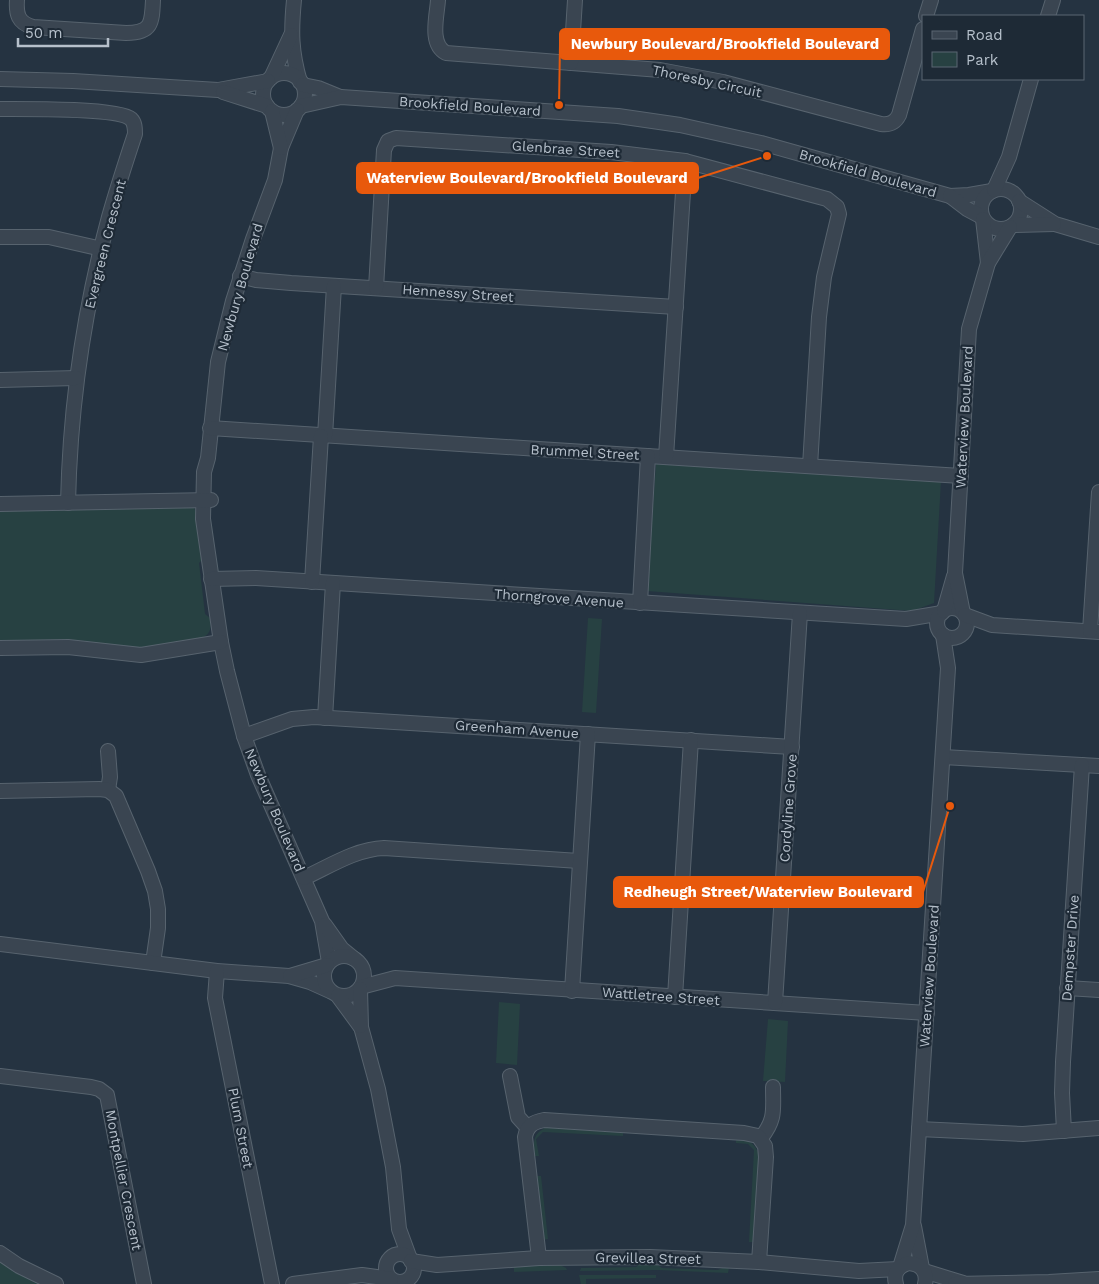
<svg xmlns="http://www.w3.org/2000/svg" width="1099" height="1284" font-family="'Work Sans',sans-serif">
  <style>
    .green { fill: #274142 }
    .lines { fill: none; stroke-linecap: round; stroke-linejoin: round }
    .minor-casing { stroke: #57636e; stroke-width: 16 }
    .minor { stroke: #3a4551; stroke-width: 14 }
    .labels { text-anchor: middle; stroke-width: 4.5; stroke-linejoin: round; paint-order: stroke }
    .street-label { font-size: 14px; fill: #b6c0cb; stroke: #1e2a36 }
    .leader { fill: none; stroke: #e8590c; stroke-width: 2 }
    .callout-dot { fill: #e8590c; stroke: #1e2a36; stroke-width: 2 }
    .callout { fill: #e8590c; stroke: #e8590c; stroke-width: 2 }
    .callout-label { font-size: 15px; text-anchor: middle; font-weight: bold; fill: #fff }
  </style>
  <rect width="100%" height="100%" fill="#253341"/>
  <!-- green -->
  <g class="green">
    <path d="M656 464 941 481 934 603 912 611 647 591Z"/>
    <path d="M193 507 198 514 203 559 199 563 205 614 210 618C214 640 199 638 184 641 167 645 151 648 134 648 112 647 91 640 69 640 46 639 23 641 0 641V510Z"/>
    <path d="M588 618 602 619 596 713 582 712Z"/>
    <path d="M499 1002 520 1004 517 1065 496 1063Z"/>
    <path d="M768 1019 788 1021 785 1082 763 1081Z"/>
    <path d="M549 1127 623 1132V1136L543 1132 536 1139 539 1156H534C533 1142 533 1131 549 1127Z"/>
    <path d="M736 1139C749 1139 755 1143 759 1155L754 1231 755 1242H749L754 1150 748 1144 736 1143Z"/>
    <path d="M537 1176H541L548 1239 543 1240Z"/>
    <path d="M0 1258 46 1284H0Z"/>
    <path d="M558 1264 566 1268 567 1270 514 1272V1266Z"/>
    <path d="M640 1264H656L662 1268 718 1270 726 1266 729 1268 728 1273 658 1270 580 1271 581 1268 636 1267Z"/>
    <path d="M579 1275H656V1278L586 1279V1284H581Z"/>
  </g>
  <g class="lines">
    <defs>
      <g id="minor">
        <path d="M17 0C16 14 18 23 33 27L126 33C152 33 152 23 153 0"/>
        <path d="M294 0C291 31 291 51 300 82"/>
        <path d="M438 0C437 16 429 44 446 53L660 70 723 82 881 124C889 125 895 123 899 115L923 29"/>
        <path d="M926 16 931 0"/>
        <path d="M1048 16 1053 0"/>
        <path d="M571 63 575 0"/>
        <circle cx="284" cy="94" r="21"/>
        <path d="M271 78 291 35"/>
        <path d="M0 79 73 81 218 90 268 81"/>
        <path d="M303 85 318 88 340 97"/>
        <path d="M223 92 267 106"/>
        <path d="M301 106 341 97 618 116 680 125 761 143 950 196 969 195 992 191"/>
        <path d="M0 109C21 109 119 108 131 119 135 123 135 128 135 134 126 161 117 189 109 217 84 310 70 407 68 503"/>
        <path d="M297 110 281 148 275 180 253 239 233 301 218 362 208 458 204 472 203 519 221 642 227 671 244 736 258 775 322 921 329 962"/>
        <path d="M272 111 281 148"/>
        <circle cx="1001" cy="209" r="20"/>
        <path d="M994 190 1009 157 1031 79"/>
        <path d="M950 196 967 209 982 217"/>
        <path d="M1019 201 1055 224 1099 237"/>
        <path d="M983 219 988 263"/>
        <path d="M1013 225 1054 224"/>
        <path d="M0 237H49L102 249"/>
        <path d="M240 276 256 280 291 283 676 307"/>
        <path d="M376 288 384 150 388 141 396 138 611 152 685 161 827 199 837 207 839 214 824 277 819 317 810 466"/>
        <path d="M0 380 76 378"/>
        <path d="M210 428 961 476"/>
        <path d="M325 436 334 286"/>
        <path d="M666 457 685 161"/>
        <path d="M0 504 211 500"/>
        <path d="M211 579 256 578 906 619 942 613"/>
        <path d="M312 582 321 436"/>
        <path d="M640 603 648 456"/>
        <circle cx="952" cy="623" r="15"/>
        <path d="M944 611 954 576"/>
        <path d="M963 613 955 573 969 329 988 263 1010 227"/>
        <path d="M965 615 992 625 1099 632"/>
        <path d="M1090 631 1099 492"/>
        <path d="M0 648 68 647 141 655 221 642"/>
        <path d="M325 718 333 583"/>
        <path d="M244 736 292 719 314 717 792 747"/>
        <path d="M108 751 110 777 108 790"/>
        <path d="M943 757 1099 766"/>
        <path d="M0 791 99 789 108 790 116 796 148 871 155 891 158 909V928L153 963"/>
        <path d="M304 878C330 866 356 849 384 848L579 861"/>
        <path d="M325 925 342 949 353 958"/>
        <path d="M0 944 217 971 289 976 310 982 330 991"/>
        <circle cx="344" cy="976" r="20"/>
        <path d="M217 971 215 998 272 1284"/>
        <path d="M290 976 327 965"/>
        <path d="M361 987 395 978 927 1013"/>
        <path d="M1067 988 1099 990"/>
        <path d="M360 989 361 1027 378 1089 393 1167 399 1229 410 1259"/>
        <path d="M572 991 588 734"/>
        <path d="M338 996 360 1026"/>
        <path d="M675 997 691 740"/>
        <path d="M775 1003 800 613"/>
        <path d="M0 1076 91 1087 99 1089 107 1095 144 1284"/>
        <path d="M510 1076 518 1117 528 1128"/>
        <path d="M919 1129 1023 1134 1099 1128"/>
        <path d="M1064 1131 1062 1093 1063 1062 1082 765"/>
        <path d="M761 1138C776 1119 773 1110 773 1087"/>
        <path d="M914 1226 922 1268"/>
        <path d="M0 1253 19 1266 56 1284"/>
        <circle cx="400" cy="1268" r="14"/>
        <path d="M539 1258 525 1137C527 1126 533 1122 544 1120L744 1133 758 1136 765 1146 766 1157 759 1262"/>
        <path d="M411 1261 437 1265 539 1258 650 1257 759 1262 859 1271 898 1269"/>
        <path d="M900 1267 913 1225 948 668 943 635"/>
        <path d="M924 1271 963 1283"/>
        <path d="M293 1284 362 1275 391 1279"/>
        <path d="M896 1284C893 1273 898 1266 909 1263 921 1264 928 1272 925 1284"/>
        <path d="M955 1284 1049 1282 1099 1279"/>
      </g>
    </defs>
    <!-- minor casing -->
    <use href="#minor" class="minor-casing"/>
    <!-- minor -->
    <use href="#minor" class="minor"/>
  </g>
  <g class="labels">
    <!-- street labels -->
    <g class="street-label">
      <text transform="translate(707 81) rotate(12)" y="5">Thoresby Circuit</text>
      <text transform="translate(470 106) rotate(4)" y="5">Brookfield Boulevard</text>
      <text transform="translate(566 149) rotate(4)" y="5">Glenbrae Street</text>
      <text transform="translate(868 173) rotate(16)" y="5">Brookfield Boulevard</text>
      <text transform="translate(105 244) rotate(-76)" y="5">Evergreen Crescent</text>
      <text transform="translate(240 287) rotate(-74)" y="5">Newbury Boulevard</text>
      <text transform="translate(458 293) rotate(4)" y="5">Hennessy Street</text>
      <text transform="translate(964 417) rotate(-87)" y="5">Waterview Boulevard</text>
      <text transform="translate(585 452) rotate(3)" y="5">Brummel Street</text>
      <text transform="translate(559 598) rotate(4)" y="5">Thorngrove Avenue</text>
      <text transform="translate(517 729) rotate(4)" y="5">Greenham Avenue</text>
      <text transform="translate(788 808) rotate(-86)" y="5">Cordyline Grove</text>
      <text transform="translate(275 810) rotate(67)" y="5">Newbury Boulevard</text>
      <text transform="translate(1070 948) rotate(-86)" y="5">Dempster Drive</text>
      <text transform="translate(929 976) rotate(-86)" y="5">Waterview Boulevard</text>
      <text transform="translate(661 996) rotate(4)" y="5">Wattletree Street</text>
      <text transform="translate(241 1128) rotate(79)" y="5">Plum Street</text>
      <text transform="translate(124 1180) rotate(79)" y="5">Montpellier Crescent</text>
      <text transform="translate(648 1258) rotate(1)" y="5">Grevillea Street</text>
    </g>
  </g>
  <!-- callouts -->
  <path class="leader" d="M559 105L560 44M767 156L698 178M950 806L923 892"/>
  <g class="callout-dot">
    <circle cx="559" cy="105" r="5"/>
    <circle cx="767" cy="156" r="5"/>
    <circle cx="950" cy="806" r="5"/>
  </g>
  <g class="callout">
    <rect x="560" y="29" width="329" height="30" rx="5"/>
    <rect x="357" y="163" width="341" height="30" rx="5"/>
    <rect x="614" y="877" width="309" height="30" rx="5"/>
  </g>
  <g class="callout-label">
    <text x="725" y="49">Newbury Boulevard/Brookfield Boulevard</text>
    <text x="527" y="183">Waterview Boulevard/Brookfield Boulevard</text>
    <text x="768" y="897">Redheugh Street/Waterview Boulevard</text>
  </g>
  <!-- legend -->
  <rect x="922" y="15" width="162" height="65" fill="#1e2a36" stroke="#5b6672"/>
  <rect x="932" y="31" width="25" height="8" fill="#3a4551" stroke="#5b6672"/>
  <text x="966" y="40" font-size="15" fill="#b6c0cb">Road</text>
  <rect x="932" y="52" width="25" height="15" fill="#274142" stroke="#5b6672"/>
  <text x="966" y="65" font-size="15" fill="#b6c0cb">Park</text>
  <!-- scale -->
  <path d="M18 38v8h90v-8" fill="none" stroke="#b6c0cb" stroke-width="2.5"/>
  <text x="25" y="38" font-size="15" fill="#b6c0cb" stroke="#1e2a36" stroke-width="4" paint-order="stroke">50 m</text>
</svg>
